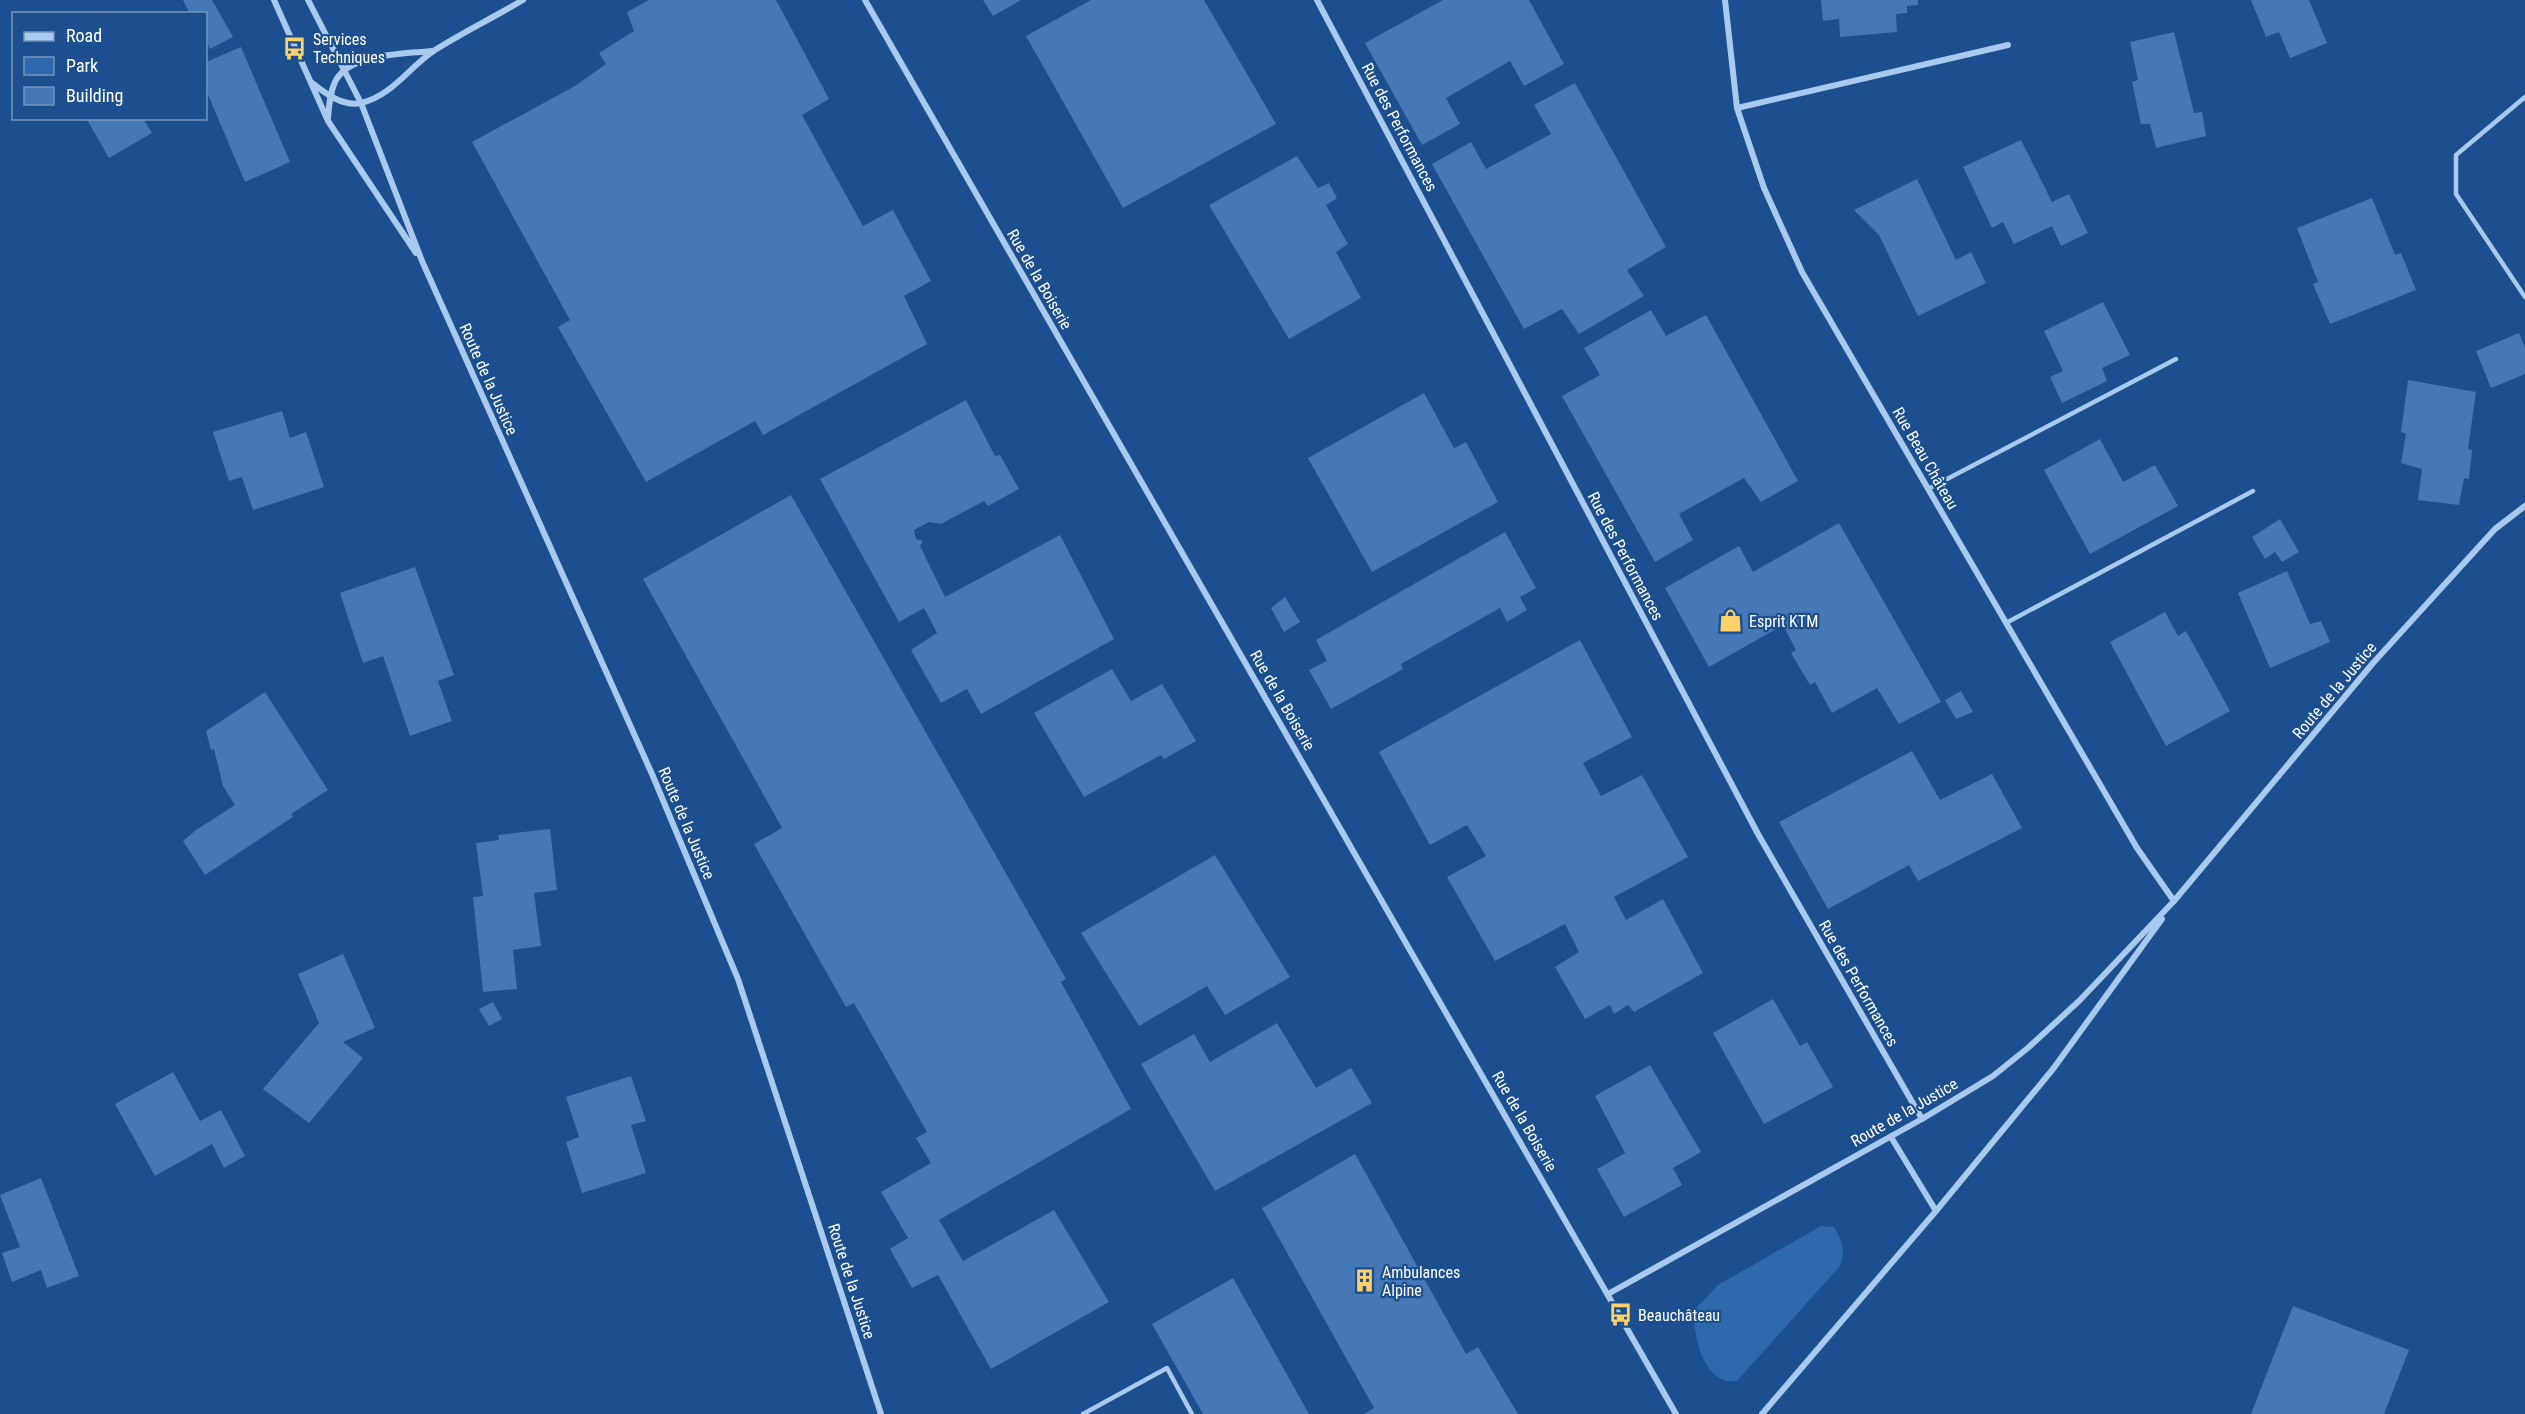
<svg xmlns="http://www.w3.org/2000/svg" width="2525" height="1414" font-family="'Roboto Condensed',sans-serif">
  <style>
    .green { fill: #2e69ad }
    .building { fill: #4478b7 }
    .lines { fill: none; stroke-linecap: round; stroke-linejoin: round }
    .service { stroke: #a9c9ee; stroke-width: 4.5 }
    .minor { stroke: #a9c9ee; stroke-width: 6 }
    .labels { text-anchor: middle; stroke-width: 4.5; stroke-linejoin: round; paint-order: stroke }
    .poi-label { font-size: 16px; fill: #fff; stroke: #1b4f8f; text-anchor: start }
    .street-label { font-size: 16px; fill: #fff; stroke: #1b4f8f }
  </style>
  <rect width="100%" height="100%" fill="#1b4f8f"/>
  <!-- green -->
  <path class="green" d="M1821 1226 1834 1227C1842 1241 1846 1251 1840 1266L1737 1381C1733 1381 1726 1382 1723 1380 1699 1368 1695 1334 1693 1311L1718 1285Z"/>
  <!-- building -->
  <g class="building">
    <path d="M183 0H212L233 37 210 49 206 40V14H190Z"/>
    <path d="M649 0H776L829 99 802 115 832 170 863 226 893 210 931 281 904 296 927 344 763 435 755 421 646 482 558 327 570 320 472 142 575 86 606 64 599 53 634 31 627 12Z"/>
    <path d="M983 0H1021L993 16Z"/>
    <path d="M1091 0H1204L1276 124 1123 208 1026 36Z"/>
    <path d="M1443 0H1529L1564 64 1524 86 1510 61 1446 98 1460 124 1422 145 1365 43Z"/>
    <path d="M1821 0H1918V5L1907 6V13L1896 14 1897 32 1840 37 1839 19 1823 21Z"/>
    <path d="M2251 0H2309L2327 43 2290 58 2279 32 2266 37Z"/>
    <path d="M2174 32 2194 113 2202 112 2206 136 2156 148 2150 124H2141L2132 82 2138 80 2130 42Z"/>
    <path d="M241 47 290 162 245 182 206 90V62Z"/>
    <path d="M1575 83 1666 247 1627 270 1644 296 1579 334 1562 309 1524 329 1432 164 1471 142 1486 169 1551 134 1534 105Z"/>
    <path d="M86 118H143L152 133 109 158Z"/>
    <path d="M2021 140 2052 202 2069 194 2088 233 2061 246 2052 226 2014 244 2003 222 1992 228 1963 167Z"/>
    <path d="M1297 156 1318 188 1329 183 1337 198 1326 205 1348 244 1336 252 1361 298 1289 339 1209 205Z"/>
    <path d="M1917 179 1956 260 1971 252 1986 283 1918 316 1879 235 1854 210Z"/>
    <path d="M2372 198 2395 255 2401 253 2416 290 2330 324 2313 284 2318 282 2297 228Z"/>
    <path d="M2103 302 2130 355 2102 368 2107 381 2062 403 2050 377 2063 371 2044 331Z"/>
    <path d="M1651 310 1666 336 1706 315 1798 481 1761 502 1744 478 1679 514 1693 540 1655 562 1562 396 1600 375 1584 348Z"/>
    <path d="M2519 333 2525 348V374L2491 388 2476 351Z"/>
    <path d="M2408 380 2476 392 2468 449 2472 450 2469 479 2464 478 2459 505 2418 500 2422 469 2401 463 2406 434 2401 432Z"/>
    <path d="M1424 393 1454 448 1466 442 1498 502 1372 572 1308 458Z"/>
    <path d="M966 400 995 456 1000 455 1019 489 988 506 984 501 941 524 929 522 914 530 916 539 923 541 920 546 945 597 1060 535 1114 639 981 714 967 689 941 703 911 650 937 633 924 608 899 622 820 479Z"/>
    <path d="M282 411 290 438 306 432 324 487 253 510 242 477 229 481 213 432Z"/>
    <path d="M2100 439 2123 482 2155 465 2178 506 2090 554 2044 470Z"/>
    <path d="M791 495 1066 979 1061 982 1131 1109 939 1220 963 1261 1054 1210 1109 1302 991 1369 938 1275 912 1288 890 1249 908 1238 881 1192 931 1163 916 1138 927 1132 854 1003 846 1007 754 844 782 828 643 579Z"/>
    <path d="M2280 519 2299 552 2282 562 2275 552 2265 559 2252 537Z"/>
    <path d="M1839 523 1941 702 1899 724 1877 688 1832 713 1815 682 1810 685 1791 653 1796 650 1783 625 1709 667 1665 588 1739 546 1753 572Z"/>
    <path d="M1505 532 1536 588 1520 597 1527 610 1507 622 1500 608 1401 664 1403 669 1331 709 1309 670 1327 661 1316 640Z"/>
    <path d="M415 567 454 675 438 681 452 721 410 736 383 656 363 663 340 593Z"/>
    <path d="M2287 571 2310 624 2321 621 2330 642 2270 668 2238 593Z"/>
    <path d="M1285 597 1300 622 1284 632 1271 608Z"/>
    <path d="M2165 612 2178 636 2186 631 2230 711 2166 746 2110 642Z"/>
    <path d="M1580 640 1632 737 1583 763 1601 796 1642 775 1688 857 1614 897 1626 920 1663 899 1703 973 1634 1012 1628 1005 1614 1014 1610 1005 1585 1019 1555 967 1579 952 1565 924 1495 961 1447 877 1486 856 1467 825 1430 845 1379 752Z"/>
    <path d="M1112 669 1131 701 1162 684 1196 741 1164 759 1161 755 1084 797 1034 713Z"/>
    <path d="M1961 691 1973 712 1956 719 1945 700Z"/>
    <path d="M265 692 328 790 291 814 293 817 205 875 183 841 196 830 235 805 223 786 214 749 211 750 206 731Z"/>
    <path d="M1912 751 1940 800 1992 774 2022 828 1918 881 1909 865 1828 909 1779 822Z"/>
    <path d="M550 829 557 890 534 893 541 946 513 950 517 989 483 992 473 897 483 896 476 843 499 840 498 835Z"/>
    <path d="M1215 855 1290 977 1225 1015 1207 986 1139 1026 1081 933Z"/>
    <path d="M343 954 375 1028 343 1042 363 1058 309 1123 263 1089 319 1023 298 974Z"/>
    <path d="M1773 999 1800 1046 1807 1042 1833 1087 1764 1124 1713 1033Z"/>
    <path d="M493 1002 502 1019 489 1026 479 1009Z"/>
    <path d="M1277 1023 1316 1088 1351 1068 1372 1103 1215 1191 1141 1064 1194 1034 1210 1062Z"/>
    <path d="M1650 1065 1701 1152 1673 1168 1682 1185 1624 1217 1597 1169 1625 1153 1595 1096Z"/>
    <path d="M173 1072 200 1121 221 1110 245 1156 224 1168 212 1144 155 1176 115 1104Z"/>
    <path d="M631 1076 646 1121 631 1125 646 1173 582 1193 566 1142 579 1137 566 1097Z"/>
    <path d="M1355 1154 1466 1354 1478 1347 1518 1414H1364L1374 1408 1262 1208Z"/>
    <path d="M41 1178 79 1276 47 1288 41 1270 12 1282 2 1253 20 1247 0 1195Z"/>
    <path d="M1233 1278 1309 1414H1203L1152 1324Z"/>
    <path d="M2293 1306 2409 1350 2384 1414H2251Z"/>
  </g>
  <g class="lines">
    <!-- service -->
    <g class="service">
      <path d="M2525 97 2456 155V194L2525 297"/>
      <path d="M1928 489 2176 359"/>
      <path d="M2006 623 2253 491"/>
      <path d="M1083 1414 1167 1368 1192 1414"/>
    </g>
    <!-- minor -->
    <g class="minor">
      <path d="M274 0 328 121 416 253"/>
      <path d="M308 0 361 103 422 261 652 774 738 979 881 1414"/>
      <path d="M865 0 1676 1414"/>
      <path d="M1317 0 1758 834 1922 1119"/>
      <path d="M1725 0 1737 108 1764 188 1802 272 2137 848 2174 901"/>
      <path d="M311 82C325 93 342 107 361 103 392 96 410 66 435 50 464 32 494 17 523 0"/>
      <path d="M1737 108 2008 45"/>
      <path d="M328 118C329 106 330 91 336 80 351 53 405 54 432 51"/>
      <path d="M1891 1137 1936 1211"/>
      <path d="M1608 1294 1922 1119 1993 1076 2029 1047 2079 1001 2174 901 2373 663 2495 529 2525 506"/>
      <path d="M1762 1414 1936 1211 2053 1069 2162 919"/>
    </g>
  </g>
  <!-- icons -->
  <defs>
    <symbol id="bus-bare" viewBox="-9 -9 18 18"><path d="M-5-6H5V4H4V6H2V4H-2V6H-4V4H-5ZM-3.5-4V0h7V-4ZM-3.5 1.2v1.5H-2V1.2ZM2 1.2v1.5H3.5V1.2Z" fill="#ffd166" stroke="#1b4f8f" stroke-width="2.5" paint-order="stroke"/></symbol>
    <symbol id="shop-bare" viewBox="-9 -9 18 18"><path d="M-5-2.5h2.3a2.7 3.5 0 0 1 5.4 0H5L5.5 6h-11ZM-1.5-2.5h3a1.5 2.3 0 0 0-3 0Z" fill="#ffd166" stroke="#1b4f8f" stroke-width="2.5" paint-order="stroke"/></symbol>
    <symbol id="building-bare" viewBox="-9 -9 18 18"><path d="M-4-6H4V6H1V3H-1V6H-4ZM-2.5-4.3h1.7v1.8h-1.7ZM.8-4.3h1.7v1.8H.8ZM-2.5-1h1.7V.8h-1.7ZM.8-1h1.7V.8H.8Z" fill="#ffd166" stroke="#1b4f8f" stroke-width="2.5" paint-order="stroke"/></symbol>
  </defs>
  <g fill-rule="evenodd">
    <use href="#bus-bare" x="278" y="32" width="33" height="33"/>
    <use href="#shop-bare" x="1714" y="604" width="33" height="33"/>
    <use href="#building-bare" x="1348" y="1264" width="33" height="33"/>
    <use href="#bus-bare" x="1604" y="1298" width="33" height="33"/>
  </g>
  <g class="labels">
    <!-- poi labels -->
    <g class="poi-label">
      <text x="313" y="45">Services<tspan x="313" dy="18">Techniques</tspan></text>
      <text x="1749" y="627">Esprit KTM</text>
      <text x="1382" y="1278">Ambulances<tspan x="1382" dy="18">Alpine</tspan></text>
      <text x="1638" y="1321">Beauchâteau</text>
    </g>
    <!-- street labels -->
    <g class="street-label">
      <text transform="translate(1400 127) rotate(62)" y="6">Rue des Performances</text>
      <text transform="translate(1040 279) rotate(60)" y="6">Rue de la Boiserie</text>
      <text transform="translate(489 379) rotate(66)" y="6">Route de la Justice</text>
      <text transform="translate(1926 458) rotate(60)" y="6">Rue Beau Château</text>
      <text transform="translate(1626 556) rotate(62)" y="6">Rue des Performances</text>
      <text transform="translate(2334 690) rotate(-50)" y="6">Route de la Justice</text>
      <text transform="translate(1283 700) rotate(60)" y="6">Rue de la Boiserie</text>
      <text transform="translate(687 823) rotate(67)" y="6">Route de la Justice</text>
      <text transform="translate(1859 983) rotate(60)" y="6">Rue des Performances</text>
      <text transform="translate(1904 1112) rotate(-30)" y="6">Route de la Justice</text>
      <text transform="translate(1525 1121) rotate(60)" y="6">Rue de la Boiserie</text>
      <text transform="translate(852 1281) rotate(72)" y="6">Route de la Justice</text>
    </g>
  </g>
  <!-- legend -->
  <rect x="12" y="12" width="195" height="108" fill="#1b4f8f" stroke="#7695bc" stroke-width="1.5"/>
  <rect x="24" y="32" width="30" height="9" fill="#a9c9ee" stroke="#7695bc" stroke-width="1.5"/>
  <text x="66" y="42" font-size="18" fill="#ffffff">Road</text>
  <rect x="24" y="57" width="30" height="18" fill="#2e69ad" stroke="#7695bc" stroke-width="1.5"/>
  <text x="66" y="72" font-size="18" fill="#ffffff">Park</text>
  <rect x="24" y="87" width="30" height="18" fill="#4478b7" stroke="#7695bc" stroke-width="1.5"/>
  <text x="66" y="102" font-size="18" fill="#ffffff">Building</text>
</svg>
